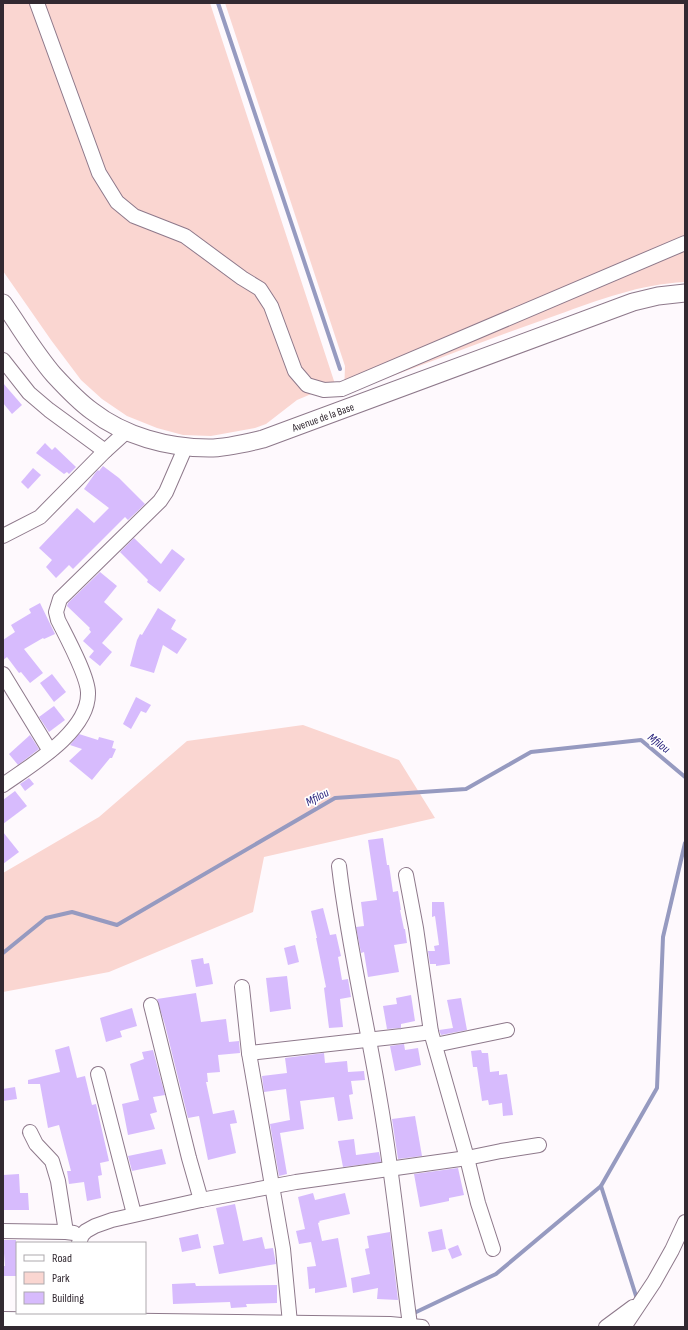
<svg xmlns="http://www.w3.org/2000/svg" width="688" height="1330" font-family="'Sofia Sans Condensed',sans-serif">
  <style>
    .green { fill: #fad6d1 }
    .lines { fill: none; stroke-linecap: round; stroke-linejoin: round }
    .stream { stroke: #969ac0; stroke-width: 4 }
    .building { fill: #d7bbfd }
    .minor-casing { stroke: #8e798b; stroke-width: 16 }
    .major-casing { stroke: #8e798b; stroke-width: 19 }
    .minor { stroke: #fff; stroke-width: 14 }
    .major { stroke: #fff; stroke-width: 17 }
    .labels { text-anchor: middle; stroke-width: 3.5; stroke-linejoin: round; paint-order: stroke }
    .street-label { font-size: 11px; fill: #322931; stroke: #fff }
    .water-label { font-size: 12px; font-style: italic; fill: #211a78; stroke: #fff }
  </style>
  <rect width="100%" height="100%" fill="#fef9fd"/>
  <!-- green -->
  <g class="green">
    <path d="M3 3H210L335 384 297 400 266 424 255 428 211 436 183 435 157 428 127 416 102 399 81 380 51 340 3 271Z"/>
    <path d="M225 3H685V282C640 284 599 300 557 315 485 340 415 368 344 394L345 366Z"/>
    <path d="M303 725 399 760 435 818 264 857 253 912 109 972 3 992V873L99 817 187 741Z"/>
  </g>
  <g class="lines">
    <!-- stream -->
    <g class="stream">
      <path d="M218 3 340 369"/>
      <path d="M3 953 46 918 72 912 117 925 335 798 466 789 531 752 641 740 685 777"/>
      <path d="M601 1186 637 1299"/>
      <path d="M412 1314 496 1274 601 1186 657 1088 663 937 685 843"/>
    </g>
  </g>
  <!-- building -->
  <g class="building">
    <path d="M3 383 22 405 12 414 3 403Z"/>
    <path d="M45 443 52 450 55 447 76 467 69 474 67 472 64 474 36 453Z"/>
    <path d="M103 466 119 478 145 504 128 520 125 517 73 569 69 565 56 578 46 567 52 560 39 548 77 508 94 523 109 508 84 489 96 472 98 470 99 471Z"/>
    <path d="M33 468 41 475 28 489 21 482Z"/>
    <path d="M134 538 161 564 172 549 185 559 160 592 147 582 148 580 120 552Z"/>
    <path d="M100 572 117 586 104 602 123 619 102 643 112 652 100 666 89 657 94 651 83 641 91 632 89 629 90 628 67 606 68 603Z"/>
    <path d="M40 603 55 634 44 639 43 638 24 649 43 673 30 683 21 672 19 673 7 657 3 660V640L15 632 11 625 31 613 29 609Z"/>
    <path d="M158 608 176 620 171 629 187 639 177 654 163 645 154 673 130 666 137 640 140 634 142 635Z"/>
    <path d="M52 674 66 692 54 702 40 683Z"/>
    <path d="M136 697 151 705 146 713 141 711 131 729 123 724Z"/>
    <path d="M54 706 65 720 49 732 39 717Z"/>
    <path d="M79 734 98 740 99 737 114 741 112 748 116 749 112 758H110L92 780 69 761 82 749 70 745Z"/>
    <path d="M30 735 39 749 18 765 9 754Z"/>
    <path d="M29 778 34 784 25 791 20 784Z"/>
    <path d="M15 791 27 806 3 824V800Z"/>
    <path d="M3 832 19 852 3 864Z"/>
    <path d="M383 838 387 865H389L393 892 398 891 401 910H400L404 929H405L407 943 394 945 399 972 368 977 364 952 361 953 356 927 364 926 361 902 377 900 368 840Z"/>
    <path d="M432 902H444L450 964 436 966V964H430L428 951H435L434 946 439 945 435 916 432 917Z"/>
    <path d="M323 908 330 935 336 934 341 956 338 957 342 980 348 979 351 997 340 999 343 1027 329 1028 324 988 326 987 316 938H317L311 911Z"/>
    <path d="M295 945 299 962 288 965 284 948Z"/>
    <path d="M203 958 204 964 209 963 213 984 196 987 191 960Z"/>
    <path d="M287 976 291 1009 270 1012 266 978Z"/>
    <path d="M196 993 201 1022 226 1019 229 1042 239 1041 240 1053 218 1055 220 1072 207 1073 208 1082H206L213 1114 234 1110 237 1123 230 1124 236 1153 208 1160 199 1116 188 1118 165 1025 157 999Z"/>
    <path d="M411 995 415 1021 401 1024V1028L387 1029 383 1006 397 1004 396 998Z"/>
    <path d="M461 998 467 1030 441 1035 439 1030 453 1028 447 1000Z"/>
    <path d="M132 1008 137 1026 120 1031 122 1037 106 1042 100 1018Z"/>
    <path d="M404 1044 405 1050 418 1048 421 1065 395 1071 390 1046Z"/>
    <path d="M69 1046 77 1078 85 1076 92 1105 96 1104 109 1161 100 1163 102 1175 98 1176 101 1198 87 1201 84 1182 69 1184 67 1171H71L59 1125 48 1128 40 1084H28V1080L60 1072 55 1050Z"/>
    <path d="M153 1050 165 1095 153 1097 157 1112 150 1114 155 1129 128 1135 122 1104 139 1100 130 1064 144 1059 142 1052Z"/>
    <path d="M481 1050 482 1053H488L490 1072 499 1071V1075L507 1074 513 1115 503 1116 502 1103 489 1105 488 1100 482 1101 477 1067H473L471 1051Z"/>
    <path d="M324 1053 325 1063 347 1061 348 1072 364 1071 365 1080 351 1081 353 1094 349 1095 353 1119 338 1121 334 1097 300 1101 304 1129 280 1133 287 1174 279 1176 270 1124 290 1120 286 1089 264 1092 262 1076 287 1073 285 1058Z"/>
    <path d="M15 1087 17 1099 3 1101V1089Z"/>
    <path d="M415 1116 422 1156 398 1159 392 1119Z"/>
    <path d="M354 1139 356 1155 379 1152 381 1162 343 1167 338 1141Z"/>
    <path d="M162 1149 166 1164 132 1171 128 1156Z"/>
    <path d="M458 1168 464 1195 449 1198V1201L420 1207 414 1174Z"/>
    <path d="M19 1174 20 1193H28L29 1210H3V1175Z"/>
    <path d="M313 1193 315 1200 345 1193 350 1214 319 1221 320 1222 318 1223 322 1241 338 1238 347 1287 315 1293V1288L309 1289 307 1267 316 1266 311 1242 299 1244 296 1231 305 1229 298 1197Z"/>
    <path d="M235 1204 243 1241 262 1237 265 1249 273 1248 276 1264 219 1274 213 1246 224 1244 216 1208Z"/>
    <path d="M442 1229 446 1249 432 1252 428 1232Z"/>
    <path d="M390 1232 398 1300 377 1299 378 1288 353 1293 351 1278 370 1274 365 1249 369 1248 367 1236Z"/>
    <path d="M198 1234 201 1248 182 1252 179 1238Z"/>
    <path d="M3 1240H16V1276H3V1266H5Z"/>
    <path d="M458 1245 462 1255 452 1259 448 1249Z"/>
    <path d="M195 1283 196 1286 277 1285V1303L246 1304 247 1307 231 1308 230 1302 173 1304 172 1284Z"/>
  </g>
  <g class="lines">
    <defs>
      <g id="minor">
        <path d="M37 3 99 173 117 202 134 216 185 236 242 278 260 289 271 306 295 371 307 385 324 390 342 389 685 243"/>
        <path d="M3 360 29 393 49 410 105 451"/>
        <path d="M3 536 40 517 105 451 127 431"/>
        <path d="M3 674 50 751"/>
        <path d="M3 785C31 765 88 732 88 694 89 678 66 636 58 620L56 612 60 599 160 501 166 492 186 446"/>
        <path d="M339 866C348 944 367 1022 380 1101 393 1175 400 1250 410 1325"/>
        <path d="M406 875 416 928 431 1032 467 1158 478 1203 493 1249"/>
        <path d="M242 987 249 1053 283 1249 290 1323"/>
        <path d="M151 1005 189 1158 201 1200"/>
        <path d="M435 1045 507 1030"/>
        <path d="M249 1053 402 1036 431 1032"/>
        <path d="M98 1074 134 1214"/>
        <path d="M30 1132 36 1144 52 1161 58 1181 66 1232"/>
        <path d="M3 1231 66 1232 74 1233"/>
        <path d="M79 1243 82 1235 86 1231 95 1226 112 1220 201 1200 296 1182 467 1158 501 1151 539 1145"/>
        <path d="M3 1319 390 1324 422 1327"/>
        <path d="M606 1327 633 1307"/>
        <path d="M624 1327 654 1282 672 1250 685 1222"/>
      </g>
      <path id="major" d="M3 303C20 327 35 353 54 375 66 388 78 401 92 411 124 436 168 448 209 448 227 448 246 443 263 439L633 302 658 296 685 293"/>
    </defs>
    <!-- minor casing -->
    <use href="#minor" class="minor-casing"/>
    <!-- major casing -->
    <use href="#major" class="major-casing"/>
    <!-- minor -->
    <use href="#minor" class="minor"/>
    <!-- major -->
    <use href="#major" class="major"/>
  </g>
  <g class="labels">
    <!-- street labels -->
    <g class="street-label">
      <text transform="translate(323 417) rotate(-20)" y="4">Avenue de la Base</text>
    </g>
    <!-- water labels -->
    <g class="water-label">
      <text transform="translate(659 743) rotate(38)" y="4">Mfilou</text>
      <text transform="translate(317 797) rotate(-28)" y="4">Mfilou</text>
    </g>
  </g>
  <!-- border -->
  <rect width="688" height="1330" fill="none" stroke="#322931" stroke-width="8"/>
  <!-- legend -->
  <rect x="16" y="1242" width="130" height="72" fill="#ffffff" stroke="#ada9ad"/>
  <rect x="24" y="1255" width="20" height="6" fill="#ffffff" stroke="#ada9ad"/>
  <text x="52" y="1262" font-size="12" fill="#322931">Road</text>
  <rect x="24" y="1272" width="20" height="12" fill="#fad6d1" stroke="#ada9ad"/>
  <text x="52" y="1282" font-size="12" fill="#322931">Park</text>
  <rect x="24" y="1292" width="20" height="12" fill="#d7bbfd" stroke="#ada9ad"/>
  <text x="52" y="1302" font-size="12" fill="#322931">Building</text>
</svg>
